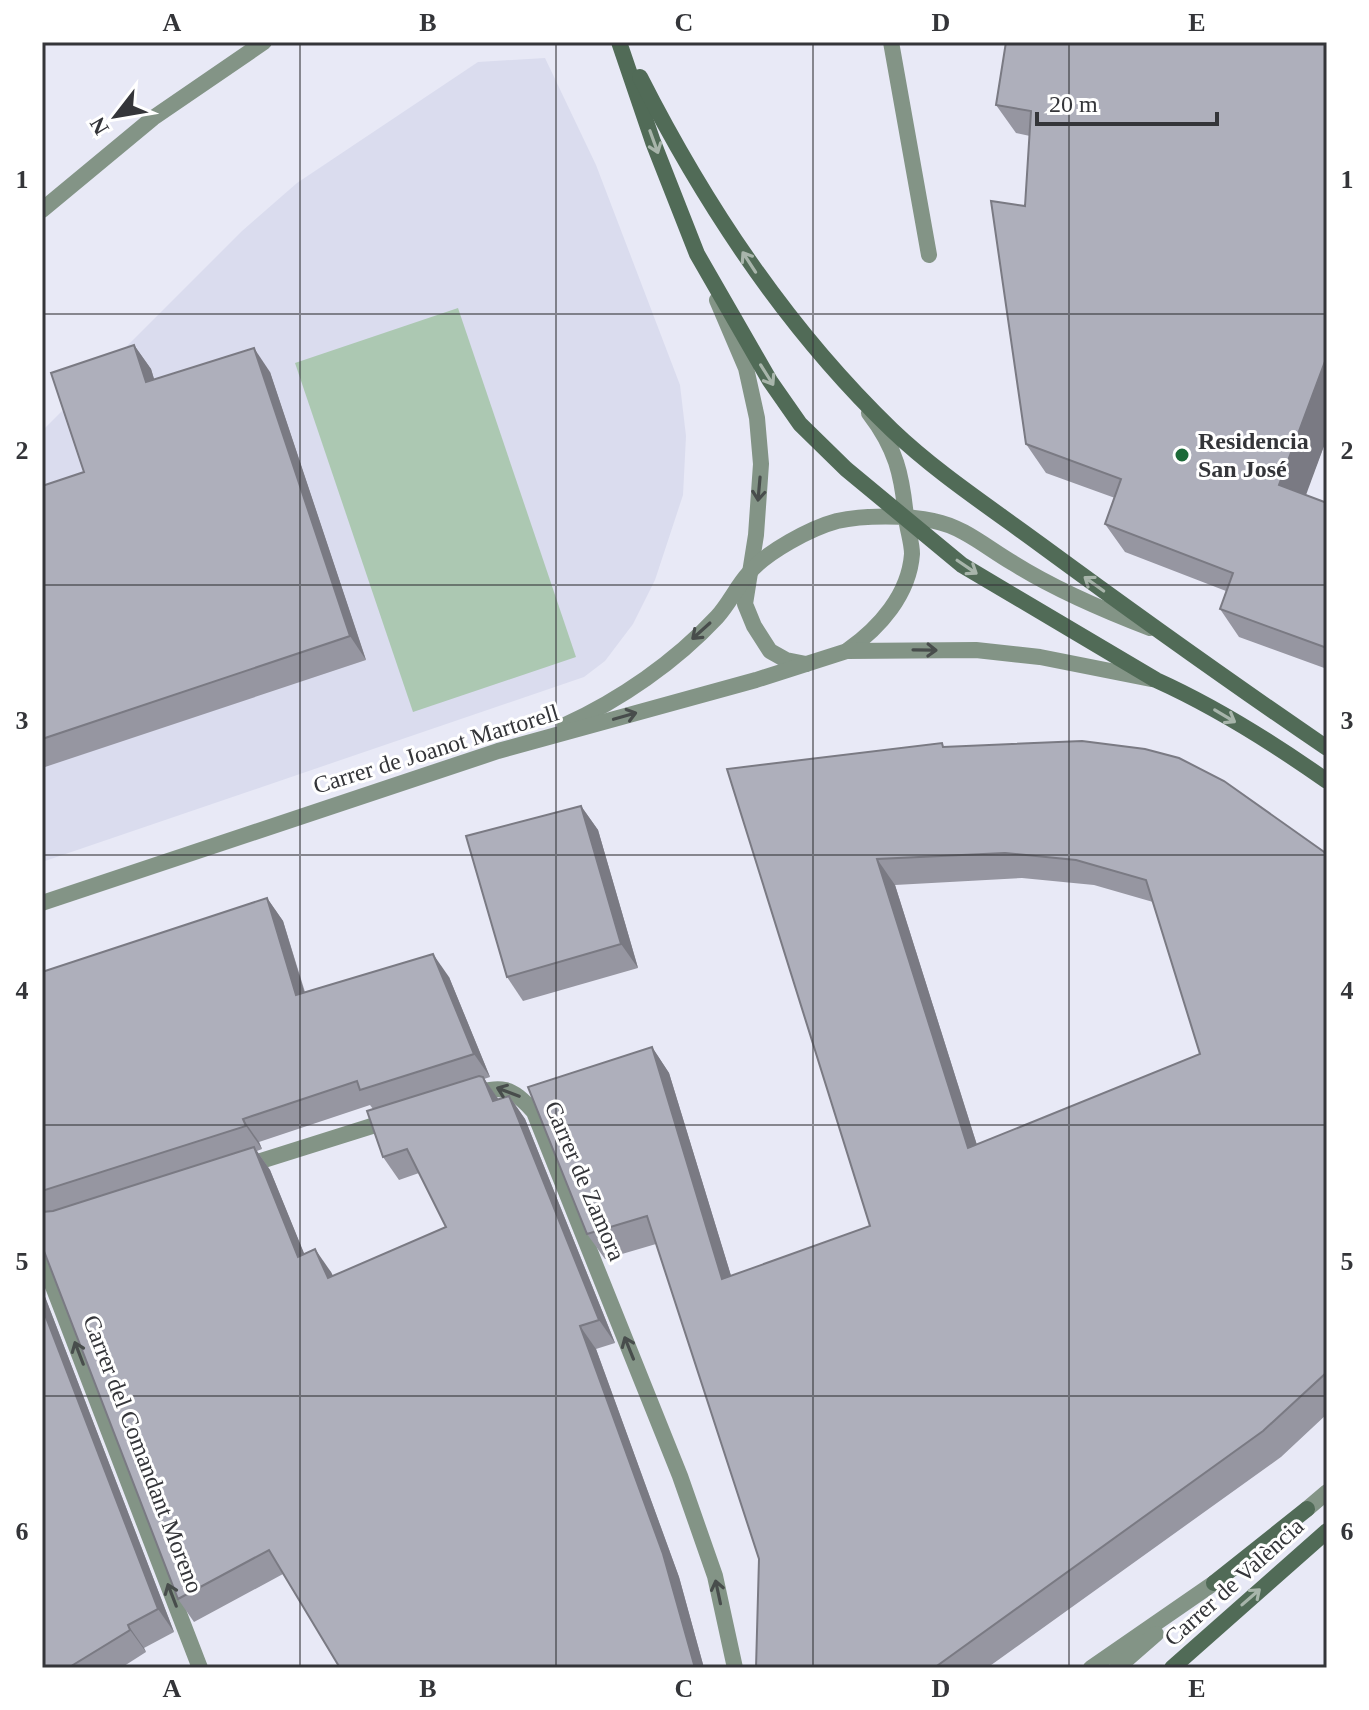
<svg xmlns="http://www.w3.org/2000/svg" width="1369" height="1710" font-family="'Times New Roman',serif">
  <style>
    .built { fill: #dadcee }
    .pitch { fill: #acc8b2 }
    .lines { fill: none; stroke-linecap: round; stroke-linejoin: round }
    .street { stroke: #839486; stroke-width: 16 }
    .secondary { stroke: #516b57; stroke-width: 16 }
    .wall { fill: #9696a1; fill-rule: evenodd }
    .shaded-wall { fill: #7a7a83 }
    .building { fill: #aeafbb; stroke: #7a7a83; stroke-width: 2; fill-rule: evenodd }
    .oneway { stroke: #a8b5ab }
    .oneway2 { stroke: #484d4c }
    .grid { fill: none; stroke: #343539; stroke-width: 2; stroke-opacity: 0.55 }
    .poi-dot { fill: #1c6938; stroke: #fff; stroke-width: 3 }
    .labels { text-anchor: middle; stroke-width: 6; stroke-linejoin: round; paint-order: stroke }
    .poi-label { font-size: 24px; font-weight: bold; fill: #343539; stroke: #fff; text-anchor: start }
    .street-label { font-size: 24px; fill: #343539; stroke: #fff }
    .neatline { fill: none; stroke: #343539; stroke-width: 3 }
    .grid-label { font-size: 26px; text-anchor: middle; font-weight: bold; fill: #343539 }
  </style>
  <rect width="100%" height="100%" fill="#e8e9f6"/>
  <!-- built -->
  <path class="built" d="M545 58 596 165 680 385 686 436 683 495 655 580 633 624 605 661 584 677 42 862V431L242 231 297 183 478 62Z"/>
  <!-- pitch -->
  <path class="pitch" d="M458 308 576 657 413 712 295 363Z"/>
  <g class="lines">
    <!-- street -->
    <g class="street">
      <path d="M891 42 929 255"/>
      <path d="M42 210 153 118 264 42"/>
      <path d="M717 300 746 368 757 418 761 464 756 535 745 604 754 626 770 651 786 660 806 664"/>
      <path d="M848 650C879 628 909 595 912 554 912 542 907 529 906 517 902 475 896 448 869 413"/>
      <path d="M565 725C620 700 675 662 717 617 729 604 737 586 749 573 766 552 811 528 837 521 863 515 908 515 934 521 964 527 987 548 1013 563 1056 590 1103 610 1150 628"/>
      <path d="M42 903 498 751 756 680 847 651 976 650 1040 657 1151 679"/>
      <path d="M470 1095C502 1085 511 1086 534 1112L680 1476 715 1576 735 1668"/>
      <path d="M245 1166 391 1120"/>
      <path d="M42 1258 200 1668"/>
      <path d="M1307 1509 1327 1492"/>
      <path d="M1091 1668 1214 1583"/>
      <path d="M1117 1668 1156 1634"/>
    </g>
    <!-- secondary -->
    <g class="secondary">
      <path d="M619 42 653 142 697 254 770 381 800 424 846 469 962 565 1156 680C1216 707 1273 743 1327 781"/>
      <path d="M640 77C706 207 787 329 892 430 937 473 991 508 1041 545 1135 614 1230 682 1327 748"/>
      <path d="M1214 1583 1307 1509"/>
      <path d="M1172 1668 1327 1531"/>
    </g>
  </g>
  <!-- wall -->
  <g class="wall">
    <path d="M1327 42V438L1305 495 1327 503V669L1239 637 1220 609 1226 591 1125 552 1105 524 1115 498 1046 473 1026 444 1025 206 1030 136 1016 133 996 105Z"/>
    <path d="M134 345 151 369 154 379 270 372 366 660 42 768V486L84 472Z"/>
    <path d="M945 747 1327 854V1414L1281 1457 987 1668H756L759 1559 656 1244 605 1259 587 1234 652 1047 669 1073 731 1276 870 1226 727 769ZM1022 878 1094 885 1153 902 1200 1054 977 1145 895 885Z"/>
    <path d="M581 806 598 830 638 968 523 1001 507 977Z"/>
    <path d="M267 898 283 921 305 992 449 977 490 1077 484 1079 498 1099 509 1096 525 1119 615 1343 596 1349 679 1577 704 1668H340L283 1574 194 1622 178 1599 42 1248V972ZM370 1105 373 1109 383 1157 399 1180 419 1173 446 1227 333 1276 331 1272 304 1254 270 1170 257 1151 262 1149 259 1142Z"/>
    <path d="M42 1289 174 1632 144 1648 146 1652 121 1668H42Z"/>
  </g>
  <!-- shaded-wall -->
  <g class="shaded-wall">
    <path d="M134 345 151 369 162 405 146 382Z"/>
    <path d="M254 348 270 372 366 660 350 636Z"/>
    <path d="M1327 356V438L1299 514 1279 485Z"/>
    <path d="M581 806 598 830 638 968 621 944Z"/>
    <path d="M877 859 895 885 986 1174 968 1148Z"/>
    <path d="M267 898 283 921 312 1018 296 995Z"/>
    <path d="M433 954 449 977 490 1077 474 1054Z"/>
    <path d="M652 1047 669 1073 740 1305 722 1279Z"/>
    <path d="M483 1077 499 1100 493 1101Z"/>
    <path d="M509 1096 525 1119 615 1343 599 1320Z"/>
    <path d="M243 1119 259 1142 262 1149 246 1126Z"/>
    <path d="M254 1147 270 1170 315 1280 298 1257Z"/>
    <path d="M315 1249 331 1272 344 1301 328 1278Z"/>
    <path d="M42 1289 174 1632 158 1609 42 1307Z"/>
    <path d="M580 1326 596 1349 679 1577 704 1668H695Z"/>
    <path d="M128 1625 144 1648 146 1652 130 1630Z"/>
  </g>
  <!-- building -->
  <g class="building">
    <path d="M1006 42H1327V356L1279 485 1327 503V648L1220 609 1233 573 1105 524 1121 479 1026 444 991 201 1025 206 1031 111 996 105Z"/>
    <path d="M134 345 146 382 254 348 350 636 42 739V486L84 472 51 373Z"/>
    <path d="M1082 741 1145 749 1179 758 1224 781 1327 854V1372L1263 1431 934 1668H756L759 1559 647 1216 587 1234 528 1087 652 1047 722 1279 870 1226 727 769 942 743 943 747ZM1005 853 1076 860 1146 880 1200 1054 968 1148 877 859Z"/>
    <path d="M581 806 621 944 507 977 466 836Z"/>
    <path d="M267 898 296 995 433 954 474 1054 360 1090 357 1081 243 1119 246 1126 42 1191V972Z"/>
    <path d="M479 1076 483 1077 493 1101 509 1096 599 1320 580 1326 663 1554 695 1668H340L269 1550 178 1599 42 1246V1212L53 1211 254 1147 298 1257 315 1249 328 1278 446 1227 407 1149 383 1157 367 1111Z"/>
    <path d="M42 1307 158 1609 128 1625 130 1630 68 1668H42Z"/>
  </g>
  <!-- one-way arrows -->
  <defs><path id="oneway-shaft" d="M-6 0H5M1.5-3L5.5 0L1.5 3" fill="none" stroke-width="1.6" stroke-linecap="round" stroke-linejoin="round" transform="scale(2)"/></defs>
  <g class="oneway">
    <use href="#oneway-shaft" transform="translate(654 142) rotate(70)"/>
    <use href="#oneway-shaft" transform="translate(749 262) rotate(-123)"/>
    <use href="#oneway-shaft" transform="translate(767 375) rotate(58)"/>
    <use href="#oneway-shaft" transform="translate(967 567) rotate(34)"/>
    <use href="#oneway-shaft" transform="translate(1094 584) rotate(-144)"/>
    <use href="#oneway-shaft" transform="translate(1225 716) rotate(31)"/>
    <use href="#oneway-shaft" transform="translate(1251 1597) rotate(-41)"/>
  </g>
  <g class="oneway2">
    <use href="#oneway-shaft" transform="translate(759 489) rotate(95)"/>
    <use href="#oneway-shaft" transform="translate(701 631) rotate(138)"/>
    <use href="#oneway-shaft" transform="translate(925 650) rotate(1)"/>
    <use href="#oneway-shaft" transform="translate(625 716) rotate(-16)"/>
    <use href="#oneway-shaft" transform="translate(508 1092) rotate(-159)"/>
    <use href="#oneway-shaft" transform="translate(629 1348) rotate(-112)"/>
    <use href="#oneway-shaft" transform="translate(79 1353) rotate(-111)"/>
    <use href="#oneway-shaft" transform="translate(718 1592) rotate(-102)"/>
    <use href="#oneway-shaft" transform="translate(172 1595) rotate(-111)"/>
  </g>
  <!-- grid -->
  <path class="grid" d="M300 42V1668M556 42V1668M813 42V1668M1069 42V1668M42 314H1327M42 585H1327M42 855H1327M42 1125H1327M42 1396H1327"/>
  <!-- markers -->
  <circle class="poi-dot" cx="1182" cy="455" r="8"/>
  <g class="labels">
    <!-- poi labels -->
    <g class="poi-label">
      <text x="1198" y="449">Residencia<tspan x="1198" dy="28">San José</tspan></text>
    </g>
    <!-- street labels -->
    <g class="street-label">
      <text transform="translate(436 749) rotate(-17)" y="8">Carrer de Joanot Martorell</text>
      <text transform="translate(585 1181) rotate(67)" y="8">Carrer de Zamora</text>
      <text transform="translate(143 1454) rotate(69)" y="8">Carrer del Comandant Moreno</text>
      <text transform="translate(1234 1582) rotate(-42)" y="8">Carrer de València</text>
    </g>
  </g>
  <!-- border -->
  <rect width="1369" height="1710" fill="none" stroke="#ffffff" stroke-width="88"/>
  <!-- north arrow -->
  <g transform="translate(116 116) rotate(239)" stroke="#ffffff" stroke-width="6" paint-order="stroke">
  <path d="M0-6L14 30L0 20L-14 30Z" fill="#343539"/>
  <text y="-12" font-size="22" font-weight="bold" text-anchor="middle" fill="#343539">N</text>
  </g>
  <!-- scale -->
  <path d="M1037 112v12h180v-12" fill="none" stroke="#343539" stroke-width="4"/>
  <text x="1049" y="112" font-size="24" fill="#343539" stroke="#ffffff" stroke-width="6" paint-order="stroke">20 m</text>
  <rect x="44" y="44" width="1281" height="1622" class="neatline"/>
  <g class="grid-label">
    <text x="172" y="31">A</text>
    <text x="428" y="31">B</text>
    <text x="684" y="31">C</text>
    <text x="941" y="31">D</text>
    <text x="1197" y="31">E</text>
    <text x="22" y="188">1</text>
    <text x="1347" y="188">1</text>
    <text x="22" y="459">2</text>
    <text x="1347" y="459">2</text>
    <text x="22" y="729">3</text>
    <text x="1347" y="729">3</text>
    <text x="22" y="999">4</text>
    <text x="1347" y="999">4</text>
    <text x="22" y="1270">5</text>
    <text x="1347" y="1270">5</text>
    <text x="22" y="1540">6</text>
    <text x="1347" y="1540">6</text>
    <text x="172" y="1697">A</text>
    <text x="428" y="1697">B</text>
    <text x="684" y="1697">C</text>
    <text x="941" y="1697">D</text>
    <text x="1197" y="1697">E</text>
  </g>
</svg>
